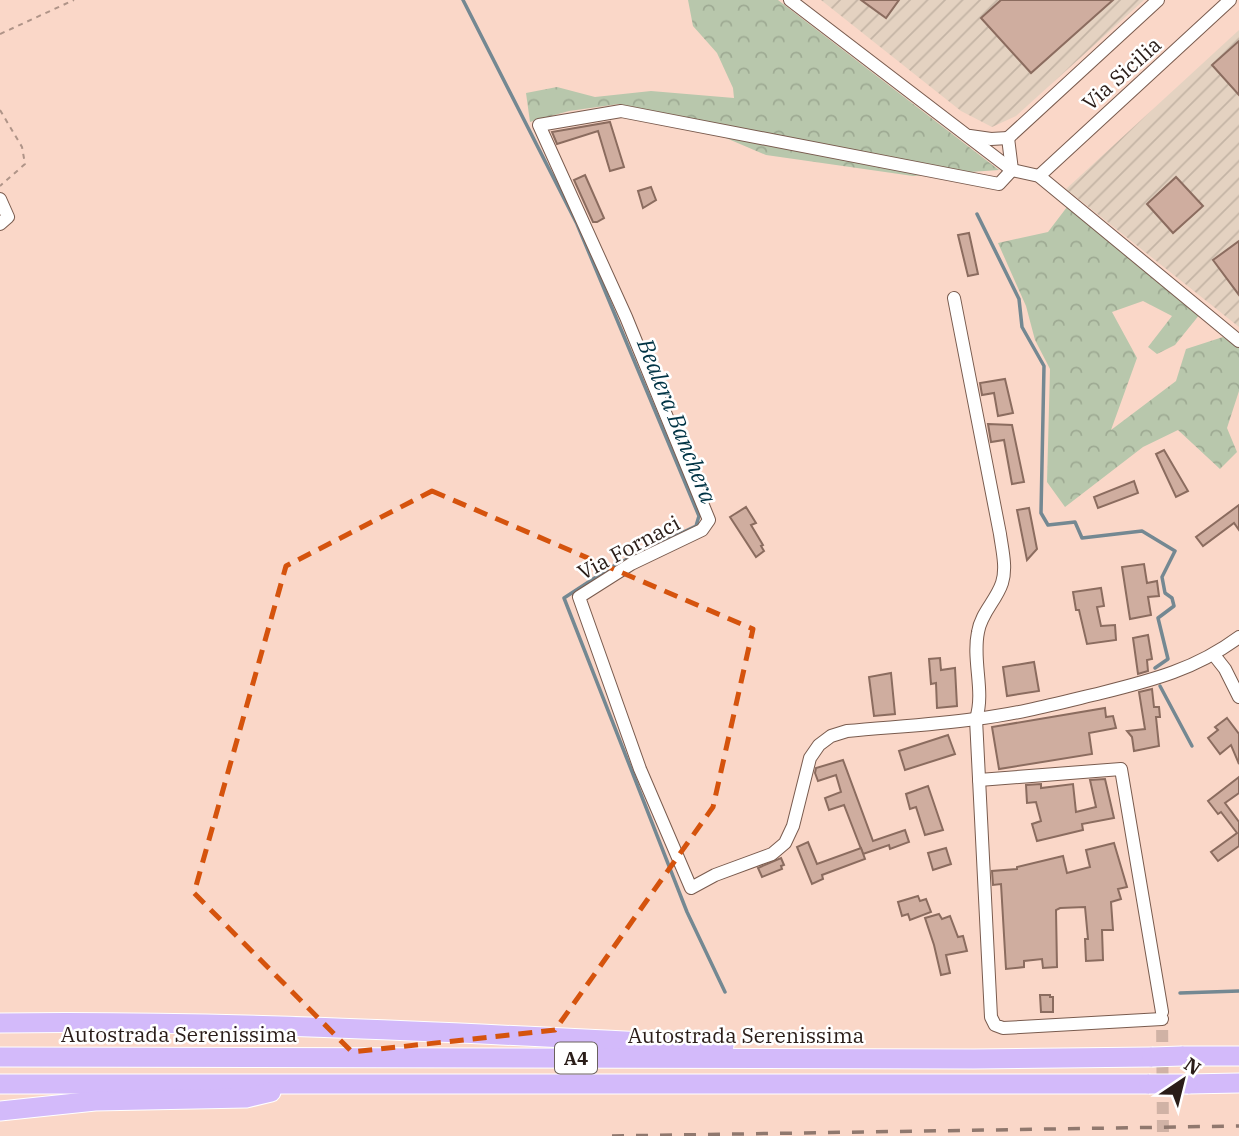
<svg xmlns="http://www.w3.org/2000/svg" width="1239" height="1136" font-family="'IBM Plex Serif',serif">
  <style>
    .industrial { fill: url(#industrial-furrows) }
    .forest { fill: url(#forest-crowns) }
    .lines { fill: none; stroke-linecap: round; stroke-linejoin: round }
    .stream { stroke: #748892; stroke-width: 3.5 }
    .building { fill: #cfad9f; stroke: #8b6c5f; stroke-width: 2 }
    .minor-tunnel { stroke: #d0b2a5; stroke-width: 12; stroke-dasharray: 12 6; stroke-linecap: butt }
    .minor-casing { stroke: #795b4e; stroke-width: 14 }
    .highway-casing { stroke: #fff; stroke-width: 21 }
    .path { stroke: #af9488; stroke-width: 2; stroke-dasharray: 5 5; stroke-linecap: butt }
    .minor { stroke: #fff; stroke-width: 12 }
    .highway { stroke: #d3bafa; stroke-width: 19 }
    .rail { stroke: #90786e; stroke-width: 3.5; stroke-dasharray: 12 12; stroke-linecap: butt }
    .highway-bridge-casing { stroke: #fff; stroke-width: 21; stroke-linecap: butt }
    .highway-bridge { stroke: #d3bafa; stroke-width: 19 }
    .marked { fill: none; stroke: #d5530d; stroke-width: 5; stroke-dasharray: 14 9; stroke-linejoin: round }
    .labels { text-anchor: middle; stroke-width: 5; stroke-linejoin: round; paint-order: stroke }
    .shield { fill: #fff; stroke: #6a615d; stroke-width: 2 }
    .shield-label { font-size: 19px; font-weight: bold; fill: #2a1d18 }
    .street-label { font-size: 21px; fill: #2a1d18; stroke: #fff }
    .water-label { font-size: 23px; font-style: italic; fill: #013445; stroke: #fff }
  </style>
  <defs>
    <pattern id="industrial-furrows" width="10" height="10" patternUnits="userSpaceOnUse" patternTransform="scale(1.75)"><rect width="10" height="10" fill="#e4d2c1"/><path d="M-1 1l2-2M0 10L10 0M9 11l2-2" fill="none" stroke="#c4b4a5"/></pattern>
    <pattern id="forest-crowns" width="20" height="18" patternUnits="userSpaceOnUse" patternTransform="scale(1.75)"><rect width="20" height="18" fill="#b8c7ac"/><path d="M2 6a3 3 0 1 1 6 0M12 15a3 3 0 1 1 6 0" fill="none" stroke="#9eaa93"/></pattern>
  </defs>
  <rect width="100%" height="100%" fill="#fad7c8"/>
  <!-- industrial -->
  <g class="industrial">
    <path d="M821 0H1144L1016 116 992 127 961 111Z"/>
    <path d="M1239 30V327L1066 189Z"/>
  </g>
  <!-- forest -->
  <g class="forest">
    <path d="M688 0H778L999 170 913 176 766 155 672 115 619 104 569 111 530 122 526 93 557 87 595 97 651 91 734 98 733 88 717 53 693 26Z"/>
    <path d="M1067 207 1200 314 1175 345 1157 354 1148 347 1172 316 1143 301 1112 312 1137 358 1111 430 1176 381 1186 349 1223 337 1239 348V391L1227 428 1237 452 1220 469 1178 430 1143 447 1065 507 1047 482 1050 369 1035 340 1026 306 998 243 1048 232Z"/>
  </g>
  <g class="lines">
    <!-- stream -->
    <g class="stream">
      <path d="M463 0 577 224 699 516 696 526 636 555"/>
      <path d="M977 214 1019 299 1022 327 1044 366 1041 513 1048 525 1075 522 1082 538 1142 531 1175 551 1162 577 1165 593 1172 598 1174 606 1158 618 1168 659 1155 668"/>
      <path d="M629 558 610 568 564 598 687 912 725 992"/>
      <path d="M1160 686 1192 746"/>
      <path d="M1180 993 1239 991"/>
    </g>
  </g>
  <!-- building -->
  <g class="building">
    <path d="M861 0H899L886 18Z"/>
    <path d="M1001 0H1113L1031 73 981 18Z"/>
    <path d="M1239 41V95L1212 65Z"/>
    <path d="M610 122 624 167 610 171 598 131 557 144 552 132Z"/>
    <path d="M585 175 604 218 597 222H593L574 180Z"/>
    <path d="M1176 177 1203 206 1173 233 1147 204Z"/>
    <path d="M651 187 656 200 643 208 638 191Z"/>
    <path d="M969 233 978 274 968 276 958 235Z"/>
    <path d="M1239 241V295L1213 260Z"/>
    <path d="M1005 379 1013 413 998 416 994 393 982 395 980 383Z"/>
    <path d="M988 424 1012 425 1024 482 1012 484 1004 440 991 442Z"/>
    <path d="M1164 450 1188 491 1176 497 1156 454Z"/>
    <path d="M1134 481 1138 493 1098 508 1094 497Z"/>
    <path d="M1239 505V530L1234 523 1203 546 1196 537Z"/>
    <path d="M746 507 756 523 751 525 763 545 761 546 764 551 756 557 730 517Z"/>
    <path d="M1029 508 1037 549 1027 560 1017 510Z"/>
    <path d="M1144 564 1147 583 1157 581 1159 596 1148 597 1151 615 1130 619 1122 567Z"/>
    <path d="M1101 588 1104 606 1097 607 1101 626 1115 625 1116 640 1087 644 1079 610H1076L1073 592Z"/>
    <path d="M1148 635 1152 659 1147 660 1148 671 1138 674 1133 638Z"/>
    <path d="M940 658 941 670 955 668 957 706 937 708 936 683 931 684 929 659Z"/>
    <path d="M1034 662 1039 691 1007 696 1003 667Z"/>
    <path d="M891 673 895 714 874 716 869 677Z"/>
    <path d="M1152 689 1154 707H1159L1160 717H1156L1159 746 1134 751 1132 737 1127 731 1145 729 1139 692Z"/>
    <path d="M1105 708 1106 717 1113 716 1116 728 1089 733 1092 754 999 769 992 727Z"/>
    <path d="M1227 718 1239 734V764L1231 745 1220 754 1208 738 1218 730 1215 727Z"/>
    <path d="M948 735 955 754 905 770 899 751Z"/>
    <path d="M843 760 873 841 905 830 909 842 890 849 889 845 863 854 844 805 829 810 825 798 841 792 836 775 818 781 815 773 816 768Z"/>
    <path d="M1239 777V793L1225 803 1239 822V846L1218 861 1211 852 1237 833 1221 812 1218 814 1208 801Z"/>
    <path d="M1105 779 1114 818 1082 824 1083 830 1037 841 1032 824 1041 821 1036 802 1027 803 1026 785 1041 784V788L1073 784 1076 812 1096 807 1090 780Z"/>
    <path d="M928 786 943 830 925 835 916 807 910 809 906 794Z"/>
    <path d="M808 842 817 864 861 848 865 859 822 875 823 879 812 884 797 847Z"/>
    <path d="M1114 843 1127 887 1118 889 1121 899 1111 902 1113 930H1102L1103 960 1086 961 1085 939H1088L1085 907 1060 908 1056 910 1057 967 1043 968 1042 959 1024 961V967L1006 969 1001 884 993 885 992 871 1017 869V867L1063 856 1067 873 1090 867 1086 850Z"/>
    <path d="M946 848 951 864 933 870 928 853Z"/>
    <path d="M781 858 784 865 781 866 782 869 762 877 758 868Z"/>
    <path d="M918 896 920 901 926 899 931 912 910 920 908 914 902 916 898 902Z"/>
    <path d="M939 914 942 919 950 916 958 937 963 936 967 951 946 955 950 973 941 975 934 945 925 918Z"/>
    <path d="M1040 995H1050V997H1053V1012H1041Z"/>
  </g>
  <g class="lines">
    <!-- minor-tunnel -->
    <path class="minor-tunnel" d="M1162 1012 1163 1136"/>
    <defs>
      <g id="minor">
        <path d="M790 0 1012 170 1039 176 1239 341"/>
        <path d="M970 136 991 139 1008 138"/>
        <path d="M1008 138 1158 0"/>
        <path d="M1008 138 1012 170"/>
        <path d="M1012 170 999 184 621 111 539 125 626 317 709 520 702 530 631 564 579 597 640 769 691 888 715 875 772 854 785 843 793 826 810 758 819 745 831 736 847 731C889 727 933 725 975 719 1018 714 1059 703 1101 693 1153 680 1196 669 1239 637"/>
        <path d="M1039 176 1230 0"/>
        <path d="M0 199 8 217 0 224"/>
        <path d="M954 298 1000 534C1002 549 1007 568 1002 583 996 601 981 613 978 632 972 661 985 691 976 719L991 1017 995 1025 1003 1028 1162 1019"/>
        <path d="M1214 655 1225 669 1239 697"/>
        <path d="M979 780 1121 769 1162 1012"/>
      </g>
      <g id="highway">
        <path d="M0 1023C242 1020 483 1034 724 1046"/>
        <path d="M1182 1056H1239"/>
        <path d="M0 1057 974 1059 1152 1057"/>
        <path d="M0 1084H1149"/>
        <path d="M1188 1084 1239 1083"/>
        <path d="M0 1111 95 1101 246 1098 271 1092"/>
      </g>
    </defs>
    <!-- minor casing -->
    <use href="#minor" class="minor-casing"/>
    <!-- highway casing -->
    <use href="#highway" class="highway-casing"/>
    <!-- path -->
    <g class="path">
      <path d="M0 34 74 0"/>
      <path d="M0 110 22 147 25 164 0 186"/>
    </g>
    <!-- minor -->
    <use href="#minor" class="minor"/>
    <!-- highway -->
    <use href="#highway" class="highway"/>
    <!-- rail -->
    <path class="rail" d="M612 1136 1239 1126"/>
    <defs>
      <g id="highway-bridge">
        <path d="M1152 1057 1182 1056"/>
        <path d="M1149 1084H1188"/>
      </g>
    </defs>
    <!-- highway-bridge casing -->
    <use href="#highway-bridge" class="highway-bridge-casing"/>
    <!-- highway-bridge -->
    <use href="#highway-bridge" class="highway-bridge"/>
  </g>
  <!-- marked area -->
  <path class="marked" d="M432 491 753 629 713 807 555 1030 352 1052 194 893 286 566Z"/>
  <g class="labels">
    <!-- shield labels -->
    <rect class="shield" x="555" y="1042.5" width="42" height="31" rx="5"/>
    <g class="shield-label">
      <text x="576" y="1065">A4</text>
    </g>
    <!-- street labels -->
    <g class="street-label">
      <text transform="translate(1122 74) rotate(-42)" y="7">Via Sicilia</text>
      <text transform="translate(629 548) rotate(-28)" y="7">Via Fornaci</text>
      <text x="179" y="1042">Autostrada Serenissima</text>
      <text x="746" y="1043">Autostrada Serenissima</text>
    </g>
    <!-- water labels -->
    <g class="water-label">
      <text transform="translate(677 421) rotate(68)" y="8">Bealera Banchera</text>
    </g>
  </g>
  <!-- north arrow -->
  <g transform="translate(1183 1080) rotate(35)" stroke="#ffffff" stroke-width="5" paint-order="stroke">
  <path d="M0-5L12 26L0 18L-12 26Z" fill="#2a1d18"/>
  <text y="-10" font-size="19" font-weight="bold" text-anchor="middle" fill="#2a1d18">N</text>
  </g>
</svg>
